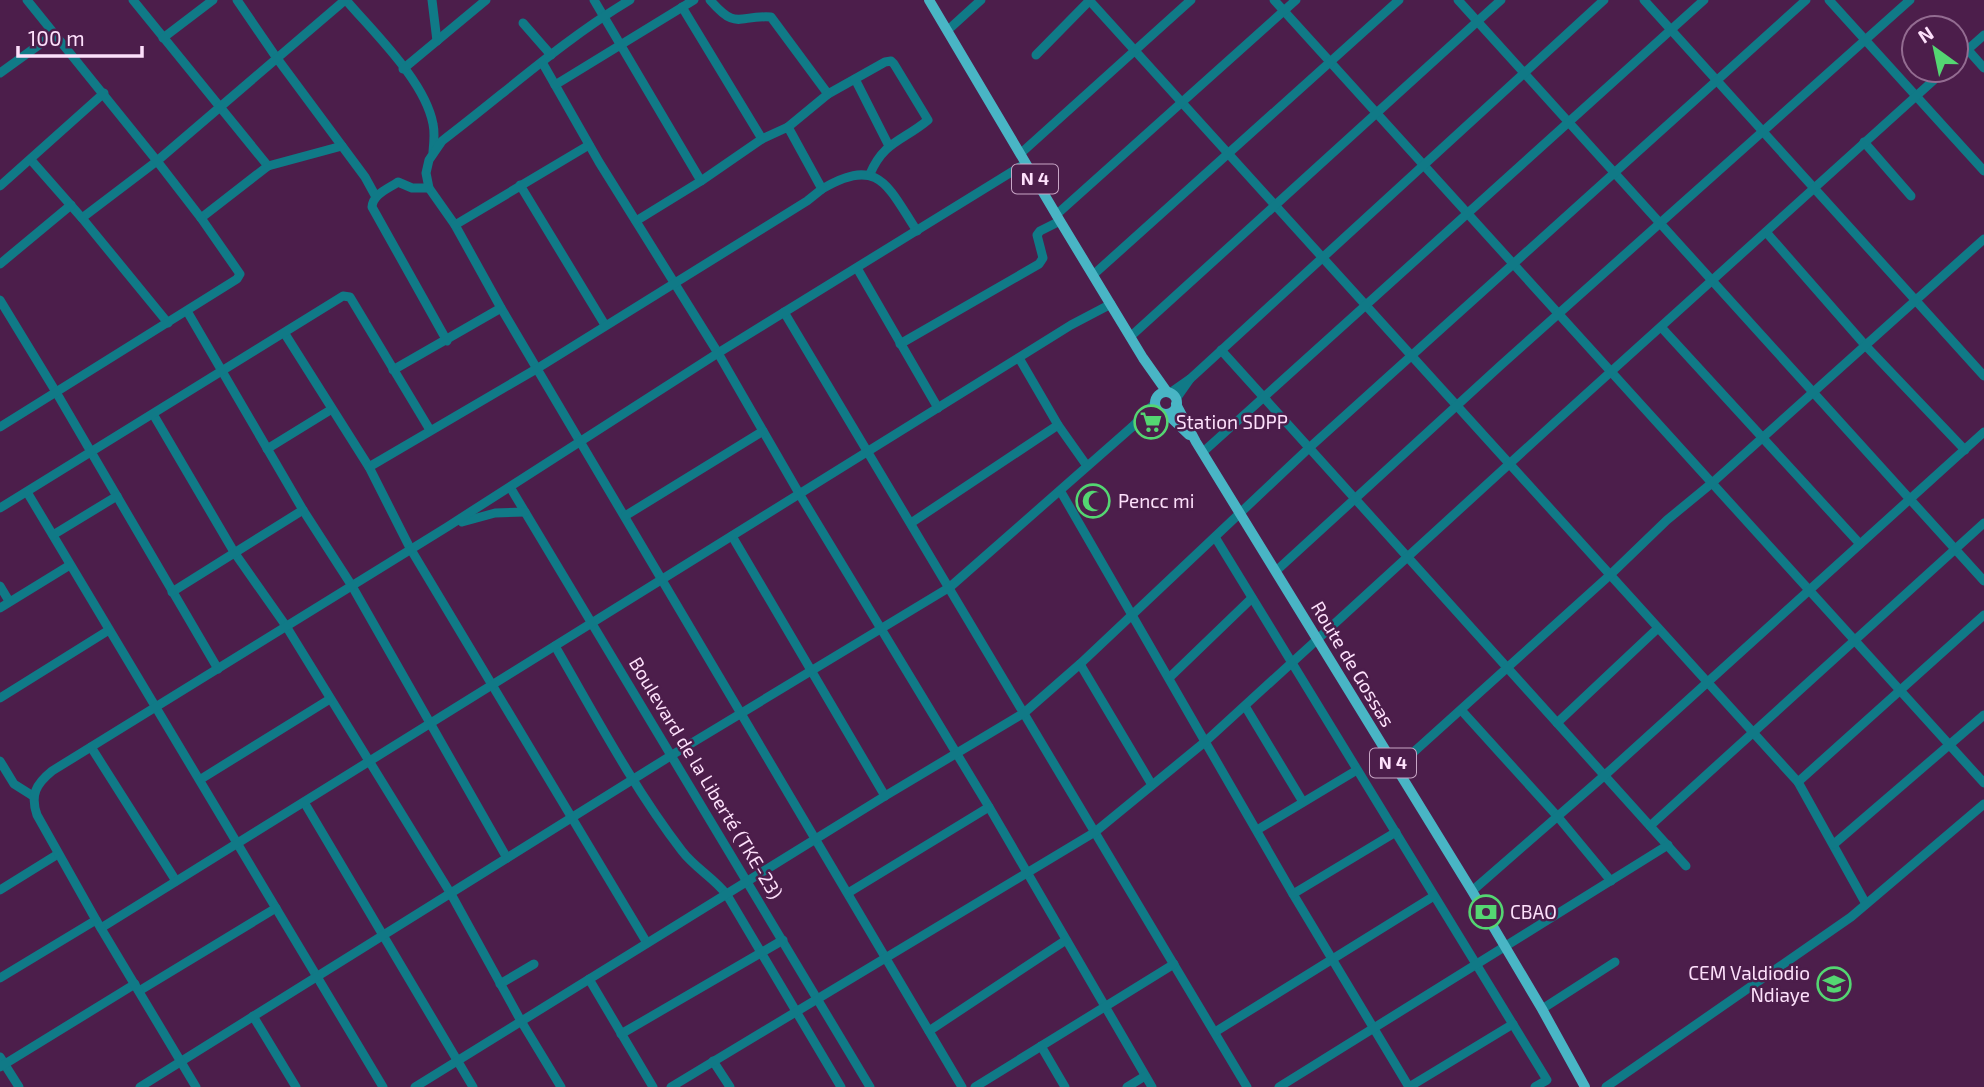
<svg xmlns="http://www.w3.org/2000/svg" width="1984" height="1087" font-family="'Exo 2',sans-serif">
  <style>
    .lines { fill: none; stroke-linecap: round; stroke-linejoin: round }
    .minor { stroke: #107a87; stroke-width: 9 }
    .major { stroke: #49b5c5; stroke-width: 10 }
    .labels { text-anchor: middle; stroke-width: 5; stroke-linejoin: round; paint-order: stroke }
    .shield { fill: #4c1e4b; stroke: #c8a6c6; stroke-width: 2 }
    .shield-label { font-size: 18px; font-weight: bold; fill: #fde0fb }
    .poi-label { font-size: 19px; fill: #fde0fb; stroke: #4c1e4b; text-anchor: start }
    .street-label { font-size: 19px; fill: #fde0fb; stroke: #4c1e4b }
  </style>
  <rect width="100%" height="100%" fill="#4c1e4b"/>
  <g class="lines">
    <!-- minor -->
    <g class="minor">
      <path d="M133 0 268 166"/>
      <path d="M237 0 276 57 365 177 376 197"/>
      <path d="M346 0C374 33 425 81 433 124 435 133 434 142 433 152"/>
      <path d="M432 0 437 41"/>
      <path d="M594 0 701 181"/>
      <path d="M630 0C563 40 504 94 442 141L429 160 426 173 429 188 455 225 501 308 962 1087"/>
      <path d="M710 0C737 31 737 15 771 17L828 94 885 62 891 61 894 64 928 120C903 141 884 141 870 174"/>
      <path d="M1089 0 1798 782 1866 904"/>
      <path d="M1274 0 1984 783"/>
      <path d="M1458 0 1984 581"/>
      <path d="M1644 0 1984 376"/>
      <path d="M1829 0 1984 171"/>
      <path d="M682 7 762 139"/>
      <path d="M523 23 551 55"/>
      <path d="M948 30 981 0"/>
      <path d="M163 38 213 0"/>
      <path d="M1968 50 1984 68"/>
      <path d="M1036 55 1090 0"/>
      <path d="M1956 60 1984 35"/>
      <path d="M542 62 599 162 718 353 800 495 989 807 1152 1087"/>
      <path d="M403 69 486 0"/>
      <path d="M0 73 54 34"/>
      <path d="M855 79 889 146"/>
      <path d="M555 85 694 0"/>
      <path d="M788 127 828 94"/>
      <path d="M1864 142 1911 196"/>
      <path d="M1020 154 1191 0"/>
      <path d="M31 160 82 218 168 323"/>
      <path d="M520 185 605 325"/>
      <path d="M0 186 104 93"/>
      <path d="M429 188H412L398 182C388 189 373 194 372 207L447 341"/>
      <path d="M1056 215 1296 0"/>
      <path d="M82 218 157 161 345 0"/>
      <path d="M201 218 268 166 342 146"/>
      <path d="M636 221 701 181 762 139 788 127 822 189C879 155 888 187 917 231"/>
      <path d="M455 225 589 145"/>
      <path d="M1766 232 1865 345 1965 450"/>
      <path d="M0 264 71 205"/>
      <path d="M857 268 938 408"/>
      <path d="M1093 275 1399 0"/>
      <path d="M0 300 56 392 218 669"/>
      <path d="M187 311 303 510 352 586 507 858"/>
      <path d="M784 312 1247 1087"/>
      <path d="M1661 327 1860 544"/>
      <path d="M285 334 369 467 410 548 647 943"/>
      <path d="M1130 337 1501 0"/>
      <path d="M900 344 1039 264 1043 258 1037 235 1040 231 1060 221"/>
      <path d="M1221 350 1686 866"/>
      <path d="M1019 358 1058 425 1087 466"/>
      <path d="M393 370 501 308"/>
      <path d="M1190 379 1604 0"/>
      <path d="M1170 393 1190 379 1176 399"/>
      <path d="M1155 403 1132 427 1159 412"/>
      <path d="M153 414 234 552 286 626 451 894 521 1021 561 1087"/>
      <path d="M0 427 237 279 240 274 201 218 157 161 27 0"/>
      <path d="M267 449 332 409"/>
      <path d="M1203 452 1704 0"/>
      <path d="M369 467 538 368 807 201 822 189"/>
      <path d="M510 487 870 1087"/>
      <path d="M27 492 383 1087"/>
      <path d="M1061 492 1293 894 1409 1087"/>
      <path d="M0 508 343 296 350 297 430 430"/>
      <path d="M625 516 763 431"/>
      <path d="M462 522 495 513 525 512"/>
      <path d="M911 523 1058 425"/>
      <path d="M53 535 117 496"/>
      <path d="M732 536 885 796"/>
      <path d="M1215 537 1547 1080 1535 1087"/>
      <path d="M1276 571 1500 366 1910 0"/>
      <path d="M0 586 9 601"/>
      <path d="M172 592 303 510"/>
      <path d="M0 608 70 565"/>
      <path d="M555 646C595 715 633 787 682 851 695 868 714 878 727 895L841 1087"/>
      <path d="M1080 664 1152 785"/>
      <path d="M1169 678 1252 598"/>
      <path d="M0 698 109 630"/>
      <path d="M1245 706 1303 802"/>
      <path d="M1462 711 1558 817 1611 881"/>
      <path d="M1557 723 1658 628"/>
      <path d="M91 747 176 881"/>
      <path d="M0 761 14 784 33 796"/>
      <path d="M1396 768 1610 575 1667 520 1712 483 1984 239"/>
      <path d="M201 779 330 699"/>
      <path d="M1798 782 1984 615"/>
      <path d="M304 802 473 1087"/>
      <path d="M1650 826 1984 523"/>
      <path d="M1257 830 1357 770"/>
      <path d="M1834 844 1984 715"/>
      <path d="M0 890 58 854"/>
      <path d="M1472 891 1605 775 1984 432"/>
      <path d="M848 893 989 807"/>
      <path d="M1293 894 1396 832"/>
      <path d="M101 928 1071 325 1111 304"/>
      <path d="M0 978 96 920"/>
      <path d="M589 979 653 1087"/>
      <path d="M500 984 534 964"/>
      <path d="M139 991 276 908"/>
      <path d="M1542 1009 1615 962"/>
      <path d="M253 1016 296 1087"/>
      <path d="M929 1031 1066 940"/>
      <path d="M1215 1032 1434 896"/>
      <path d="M621 1034 783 940"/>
      <path d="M1041 1046 1065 1087"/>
      <path d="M0 1057 19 1087"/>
      <path d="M713 1061 730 1087"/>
      <path d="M0 1067 135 984"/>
      <path d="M140 1087 672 755 950 587 1132 427"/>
      <path d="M196 1087 96 920 37 815C30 795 36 784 52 771L447 527 718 353 1026 163"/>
      <path d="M415 1087 885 796 1024 713 1080 664 1309 448 1806 0"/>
      <path d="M671 1087 1095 832 1206 741 1553 424 1945 70"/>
      <path d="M975 1087 1174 964"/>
      <path d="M1127 1087 1145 1076"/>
      <path d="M1279 1087 1668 845"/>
      <path d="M1409 1087 1513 1024"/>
      <path d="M1606 1087 1851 917 1984 804"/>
    </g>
    <!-- major -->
    <g class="major">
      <path d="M929 0 1060 221 1143 358 1167 392"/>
      <circle cx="1166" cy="403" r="11"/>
      <path d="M1176 404 1196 442 1472 891 1542 1009 1585 1087"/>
      <path d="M1167 414 1189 435"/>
    </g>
  </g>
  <!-- icons -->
  <defs>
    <symbol id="supermarket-ring" viewBox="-11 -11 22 22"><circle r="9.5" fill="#4c1e4b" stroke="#54d672" stroke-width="1.5"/><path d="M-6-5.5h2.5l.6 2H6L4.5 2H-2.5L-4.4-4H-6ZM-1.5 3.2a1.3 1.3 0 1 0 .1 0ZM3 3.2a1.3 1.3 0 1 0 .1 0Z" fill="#54d672"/></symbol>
    <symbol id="mosque-ring" viewBox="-11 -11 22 22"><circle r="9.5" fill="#4c1e4b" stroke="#54d672" stroke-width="1.5"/><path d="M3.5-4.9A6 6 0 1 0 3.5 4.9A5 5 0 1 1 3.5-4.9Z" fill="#54d672"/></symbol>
    <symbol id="bank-ring" viewBox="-11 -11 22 22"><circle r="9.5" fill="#4c1e4b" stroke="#54d672" stroke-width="1.5"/><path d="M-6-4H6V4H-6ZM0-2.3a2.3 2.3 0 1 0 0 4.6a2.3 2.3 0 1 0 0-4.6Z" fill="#54d672"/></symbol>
    <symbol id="school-ring" viewBox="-11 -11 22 22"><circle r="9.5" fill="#4c1e4b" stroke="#54d672" stroke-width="1.5"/><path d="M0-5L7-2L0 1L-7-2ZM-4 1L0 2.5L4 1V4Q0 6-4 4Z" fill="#54d672"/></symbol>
  </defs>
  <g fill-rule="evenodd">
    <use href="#supermarket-ring" x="1132" y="403" width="38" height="38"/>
    <use href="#mosque-ring" x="1074" y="482" width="38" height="38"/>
    <use href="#bank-ring" x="1467" y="893" width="38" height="38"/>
    <use href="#school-ring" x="1815" y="965" width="38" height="38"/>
  </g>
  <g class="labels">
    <!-- shield labels -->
    <g class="shield">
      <rect x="1012" y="164.5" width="46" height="29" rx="5"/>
      <rect x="1370" y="748.5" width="46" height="29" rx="5"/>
    </g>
    <g class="shield-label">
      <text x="1035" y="185">N 4</text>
      <text x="1393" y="769">N 4</text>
    </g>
    <!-- poi labels -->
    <g class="poi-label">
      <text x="1176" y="429">Station SDPP</text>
      <text x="1118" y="508">Pencc mi</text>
      <text x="1510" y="919">CBAO</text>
      <text x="1810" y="980" text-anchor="end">CEM Valdiodio<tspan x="1810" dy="22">Ndiaye</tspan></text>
    </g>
    <!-- street labels -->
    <g class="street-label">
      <text transform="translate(1353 664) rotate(59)" y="7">Route de Gossas</text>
      <text transform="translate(706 778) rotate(59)" y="7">Boulevard de la Liberté (TKE-23)</text>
    </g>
  </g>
  <!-- north arrow -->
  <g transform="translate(1935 49) rotate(327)"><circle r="33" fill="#4c1e4b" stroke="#936c91" stroke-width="2"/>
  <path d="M0-5L12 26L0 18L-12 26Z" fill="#54d672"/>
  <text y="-10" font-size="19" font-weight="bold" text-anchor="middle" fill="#fde0fb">N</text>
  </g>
  <!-- scale -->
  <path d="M18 46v10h124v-10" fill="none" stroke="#fde0fb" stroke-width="3.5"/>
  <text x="28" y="46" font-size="21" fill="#fde0fb" stroke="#4c1e4b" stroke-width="5" paint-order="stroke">100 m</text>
</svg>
